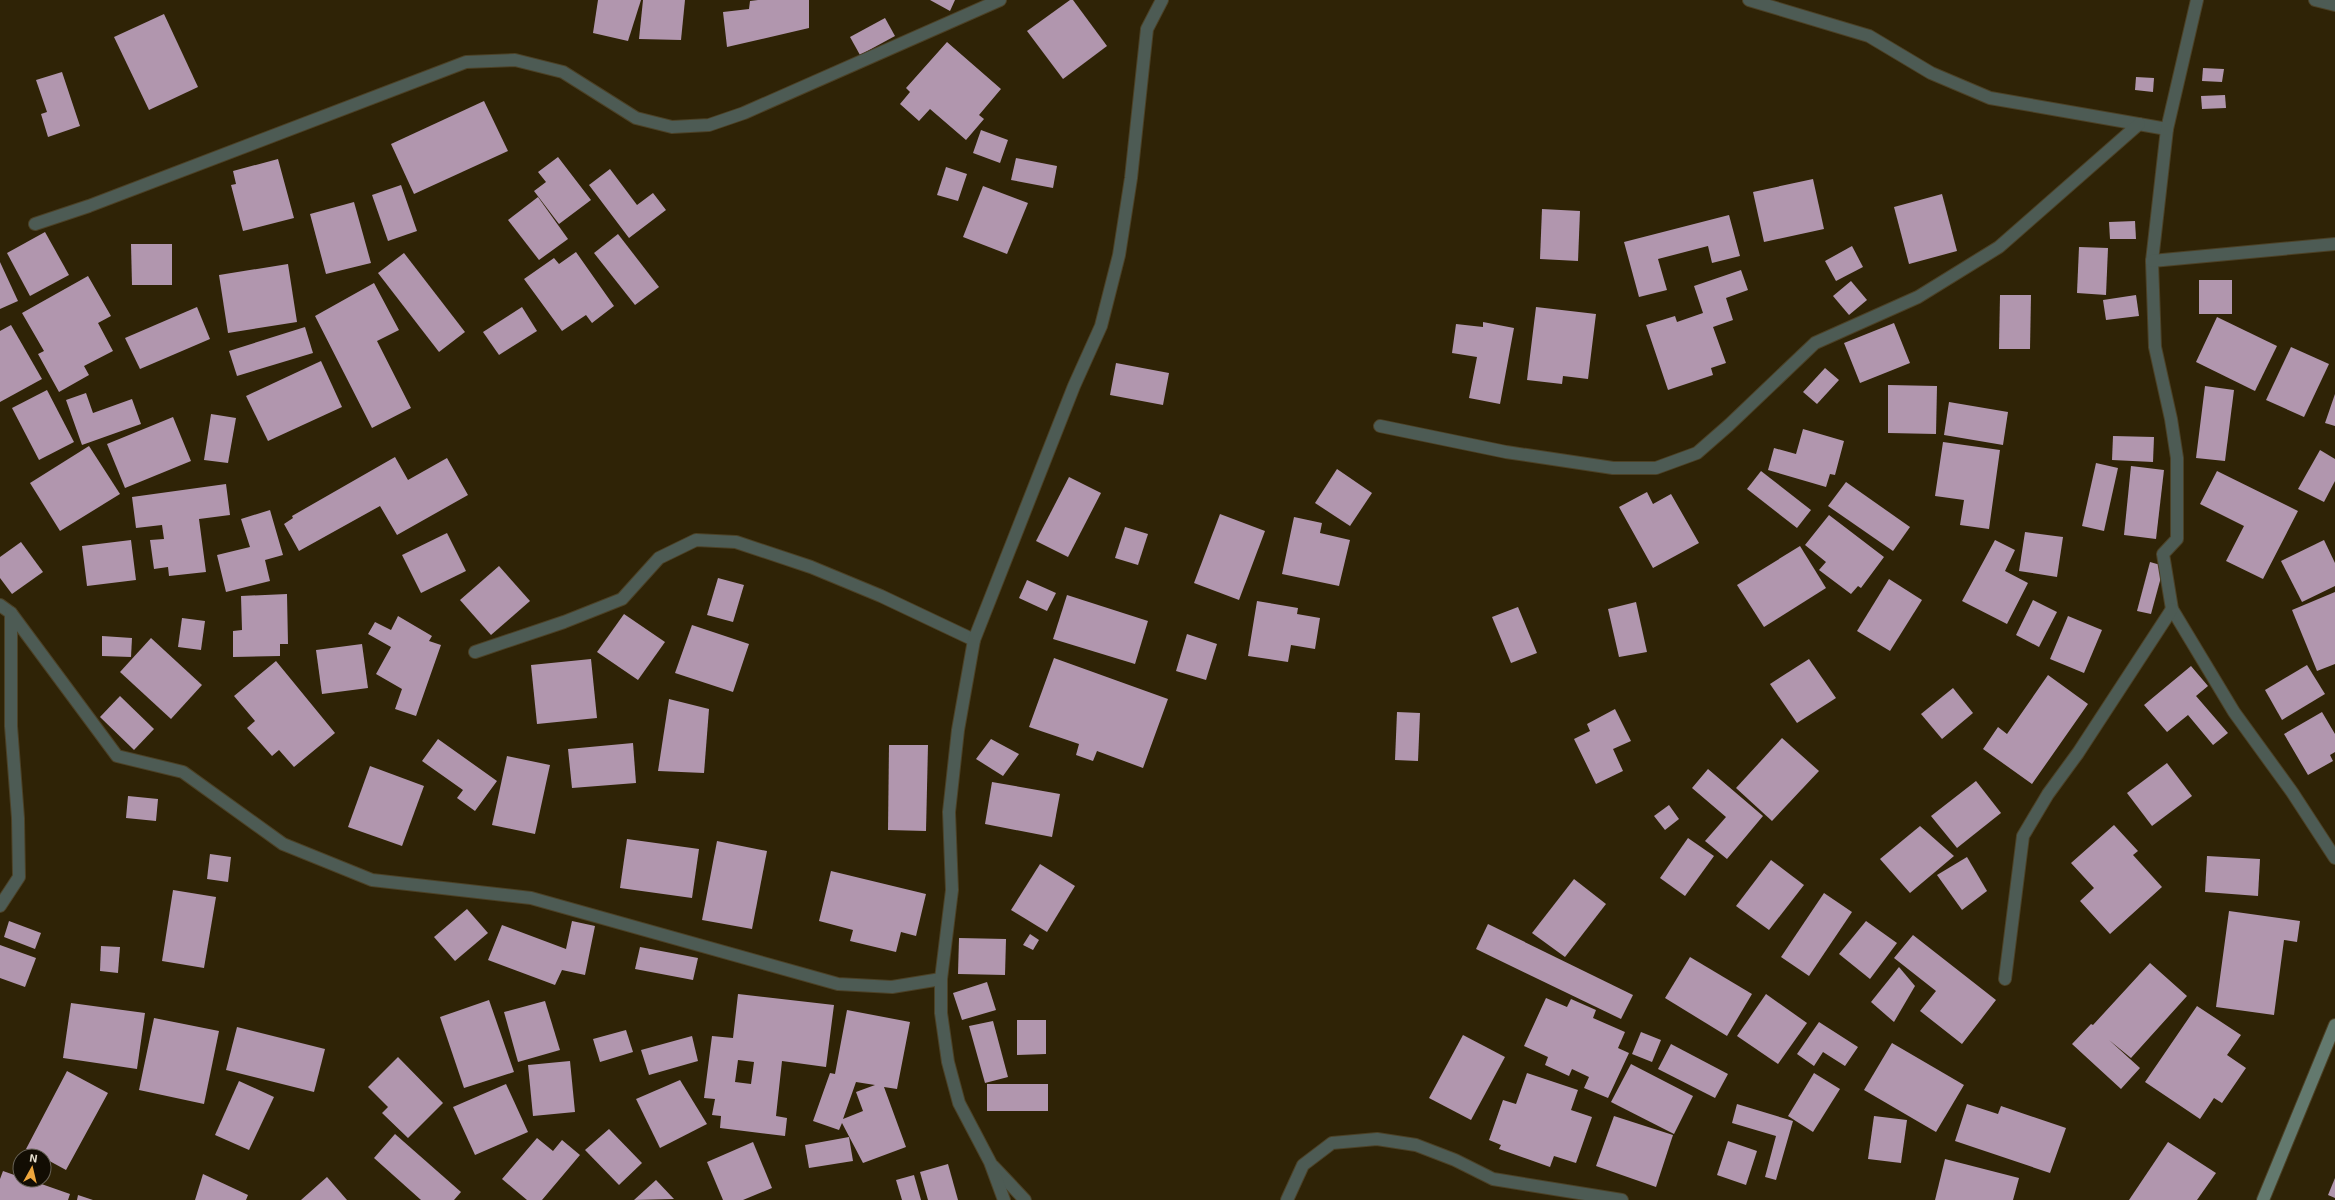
<svg xmlns="http://www.w3.org/2000/svg" width="2335" height="1200" font-family="'Exo 2',sans-serif">
  <style>
    .building { fill: #b196ae; fill-rule: evenodd }
    .lines { fill: none; stroke-linecap: round; stroke-linejoin: round }
    .street-casing { stroke: #4c4126; stroke-width: 14 }
    .secondary-casing { stroke: #4c4126; stroke-width: 14 }
    .street { stroke: #4d5b54; stroke-width: 12 }
    .secondary { stroke: #63796e; stroke-width: 12 }
  </style>
  <rect width="100%" height="100%" fill="#2f2306"/>
  <!-- building -->
  <g class="building">
    <path d="M598 0H641L628 41 593 33Z"/>
    <path d="M643 0H685L681 40 639 39Z"/>
    <path d="M758 0H809V28L727 47 723 12 749 9 750 1Z"/>
    <path d="M930 0H955L950 11Z"/>
    <path d="M1070 0H1073L1107 46 1063 79 1027 31Z"/>
    <path d="M164 14 198 87 149 110 114 37Z"/>
    <path d="M885 18 895 36 860 55 850 37Z"/>
    <path d="M947 42 1001 89 979 115 984 119 966 140 930 109 919 121 900 104 910 92 906 88Z"/>
    <path d="M2203 68 2224 69 2222 82 2202 81Z"/>
    <path d="M62 72 80 126 48 137 41 114 47 112 36 80Z"/>
    <path d="M2136 77 2154 78 2153 92 2135 90Z"/>
    <path d="M2225 95 2226 108 2202 109 2201 96Z"/>
    <path d="M484 101 508 151 414 194 391 144Z"/>
    <path d="M981 130 1008 140 1000 163 973 153Z"/>
    <path d="M558 157 591 200 559 224 534 191 546 182 538 172Z"/>
    <path d="M1016 158 1057 166 1053 188 1011 180Z"/>
    <path d="M278 159 294 218 243 231 231 185 236 184 233 171Z"/>
    <path d="M946 167 967 174 958 201 937 195Z"/>
    <path d="M610 169 637 205 653 193 666 210 629 238 589 185Z"/>
    <path d="M1813 179 1824 229 1764 242 1753 192Z"/>
    <path d="M401 185 417 231 388 241 372 195Z"/>
    <path d="M983 186 1028 203 1007 254 963 237Z"/>
    <path d="M1942 194 1957 251 1909 264 1894 207Z"/>
    <path d="M538 197 568 239 539 260 508 220Z"/>
    <path d="M354 202 371 263 326 274 310 214Z"/>
    <path d="M1542 209 1580 211 1578 261 1540 259Z"/>
    <path d="M1729 215 1740 256 1712 263 1708 246 1658 259 1667 290 1639 297 1624 242Z"/>
    <path d="M2135 221 2136 239H2110L2109 222Z"/>
    <path d="M45 232 69 275 30 296 7 253Z"/>
    <path d="M618 234 659 287 635 305 594 253Z"/>
    <path d="M131 244H172V285H132Z"/>
    <path d="M1852 246 1863 267 1836 281 1825 261Z"/>
    <path d="M2079 247 2108 248 2106 295 2077 293Z"/>
    <path d="M576 252 614 306 592 323 586 315 562 331 524 279 554 258 559 264Z"/>
    <path d="M404 253 465 332 439 352 378 273Z"/>
    <path d="M0 262 18 301 0 309Z"/>
    <path d="M288 264 297 322 228 333 219 275Z"/>
    <path d="M1741 270 1748 290 1726 298 1733 320 1713 327 1726 363 1711 368 1713 375 1668 390 1646 325 1675 316 1677 322 1703 313 1694 286Z"/>
    <path d="M88 276 111 316 98 323 113 351 84 366 89 375 59 392 38 354 44 351 22 313Z"/>
    <rect x="2199" y="280" width="33" height="34"/>
    <path d="M1851 281 1867 300 1849 315 1833 296Z"/>
    <path d="M374 283 399 330 377 341 411 408 372 428 315 316Z"/>
    <path d="M2000 295H2031L2030 349H1999Z"/>
    <path d="M2136 295 2139 316 2106 320 2103 300Z"/>
    <path d="M197 307 210 339 140 369 125 338Z"/>
    <path d="M522 307 537 331 499 355 483 332Z"/>
    <path d="M1536 307 1596 314 1588 379 1563 376 1562 384 1527 380Z"/>
    <path d="M2217 317 2277 346 2255 391 2196 362Z"/>
    <path d="M1483 322 1514 328 1500 404 1469 398 1477 357 1452 353 1456 324 1483 327Z"/>
    <path d="M1894 323 1910 363 1860 383 1844 343Z"/>
    <path d="M11 325 42 379 0 402V331Z"/>
    <path d="M305 327 313 353 237 376 229 351Z"/>
    <path d="M2291 347 2329 364 2304 417 2266 400Z"/>
    <path d="M321 361 342 407 268 441 246 396Z"/>
    <path d="M1116 363 1169 373 1163 405 1110 395Z"/>
    <path d="M1825 368 1839 380 1817 404 1803 392Z"/>
    <path d="M1888 385 1937 386 1936 434 1888 433Z"/>
    <path d="M2205 386 2234 390 2225 461 2196 458Z"/>
    <path d="M47 390 74 442 39 460 12 408Z"/>
    <path d="M86 393 93 413 132 399 141 424 82 445 66 400Z"/>
    <path d="M2335 394V426L2325 423Z"/>
    <path d="M1949 402 2008 412 2003 445 1944 435Z"/>
    <path d="M211 414 236 418 228 463 204 460Z"/>
    <path d="M173 417 191 461 125 488 107 444Z"/>
    <path d="M1803 429 1844 441 1835 475 1830 474 1826 487 1768 470 1774 448 1796 454Z"/>
    <path d="M2113 436 2154 437 2153 462 2112 460Z"/>
    <path d="M1943 442 2000 450 1989 529 1960 525 1964 500 1935 496Z"/>
    <path d="M89 446 120 494 60 531 30 483Z"/>
    <path d="M2320 450 2335 459V481L2324 502 2298 489Z"/>
    <path d="M395 457 408 480 447 458 468 495 397 535 380 506 299 551 284 524 293 518 292 516Z"/>
    <path d="M2096 463 2118 468 2104 531 2082 526Z"/>
    <path d="M2131 466 2164 470 2156 539 2124 535Z"/>
    <path d="M1337 469 1372 493 1350 526 1315 503Z"/>
    <path d="M1761 471 1811 510 1797 528 1747 489Z"/>
    <path d="M2217 471 2298 511 2263 579 2226 561 2244 526 2200 504Z"/>
    <path d="M1069 477 1101 493 1068 557 1036 541Z"/>
    <path d="M1846 482 1910 527 1893 551 1828 506Z"/>
    <path d="M226 484 230 515 199 519 206 572 169 576 168 567 154 569 150 540 164 539 162 525 136 528 132 497Z"/>
    <path d="M1647 492 1653 504 1671 494 1699 543 1653 568 1619 507Z"/>
    <path d="M270 510 283 555 265 560 270 581 226 592 217 555 250 547 241 519Z"/>
    <path d="M1220 514 1265 531 1239 600 1194 583Z"/>
    <path d="M1829 515 1884 557 1861 588 1858 586 1851 594 1819 570 1826 562 1805 545Z"/>
    <path d="M1294 517 1322 523 1320 533 1350 540 1339 586 1282 574Z"/>
    <path d="M1125 527 1148 534 1138 565 1115 558Z"/>
    <path d="M2025 532 2063 537 2057 577 2019 571Z"/>
    <path d="M447 533 466 571 421 593 402 555Z"/>
    <path d="M131 540 136 580 87 586 82 546Z"/>
    <path d="M1995 540 2015 550 2005 571 2028 583 2007 624 1962 601Z"/>
    <path d="M2324 540 2335 563V586L2302 602 2281 561Z"/>
    <path d="M21 542 43 572 12 594 0 578V557Z"/>
    <path d="M1800 546 1826 588 1764 627 1737 585Z"/>
    <path d="M2150 562 2164 566 2151 614 2137 611Z"/>
    <path d="M499 566 530 601 491 635 460 600Z"/>
    <path d="M718 578 744 585 733 622 707 615Z"/>
    <path d="M1889 579 1922 600 1890 651 1857 631Z"/>
    <path d="M1027 580 1056 593 1047 611 1019 598Z"/>
    <path d="M2335 592V664L2317 671 2292 610Z"/>
    <path d="M287 594 288 644H280V656L233 657V631L242 630 241 596Z"/>
    <path d="M1067 595 1148 621 1135 664 1053 639Z"/>
    <path d="M2033 600 2057 612 2039 647 2016 635Z"/>
    <path d="M1257 601 1298 608 1297 614 1320 618 1315 649 1291 645 1288 662 1248 656Z"/>
    <path d="M1636 602 1647 652 1619 657 1608 609Z"/>
    <path d="M1518 607 1537 653 1511 663 1492 617Z"/>
    <path d="M624 614 665 642 638 680 597 652Z"/>
    <path d="M398 616 432 636 429 641 441 645 416 716 395 709 402 689 376 674 391 647 368 634 375 622 391 630Z"/>
    <path d="M2068 616 2102 630 2084 673 2050 659Z"/>
    <path d="M182 618 205 621 201 650 178 647Z"/>
    <path d="M692 625 749 644 733 692 675 673Z"/>
    <path d="M1187 634 1217 644 1206 680 1176 671Z"/>
    <path d="M102 636 132 638 131 657 102 656Z"/>
    <path d="M151 638 202 685 171 719 120 672Z"/>
    <path d="M362 644 368 688 322 694 316 650Z"/>
    <path d="M1054 658 1168 699 1143 768 1097 751 1093 761 1076 755 1079 744 1029 727Z"/>
    <path d="M591 659 597 718 537 724 531 665Z"/>
    <path d="M1809 659 1836 698 1797 723 1770 684Z"/>
    <path d="M276 661 335 733 294 767 279 750 272 756 247 728 255 721 234 696Z"/>
    <path d="M2307 665 2325 694 2282 720 2265 690Z"/>
    <path d="M2191 666 2208 686 2196 696 2228 733 2213 745 2188 715 2167 732 2144 705Z"/>
    <path d="M2048 675 2088 704 2032 784 1983 749 1998 727 2007 734Z"/>
    <path d="M1953 688 1973 713 1942 739 1921 714Z"/>
    <path d="M120 696 154 729 134 750 100 717Z"/>
    <path d="M669 699 709 709 704 773 658 771Z"/>
    <path d="M1615 709 1631 741 1613 749 1623 771 1596 784 1574 739 1590 731 1587 724Z"/>
    <path d="M1397 712 1420 713 1418 761 1395 760Z"/>
    <path d="M2322 712 2335 734V752L2330 755 2333 761 2308 775 2284 734Z"/>
    <path d="M1782 738 1819 771 1772 821 1736 788Z"/>
    <path d="M438 739 497 781 475 811 457 798 463 790 422 761Z"/>
    <path d="M991 739 1019 754 1003 776 976 759Z"/>
    <path d="M633 743 636 783 572 788 568 749Z"/>
    <path d="M889 745H928L926 831 888 830Z"/>
    <path d="M507 756 550 765 535 834 492 825Z"/>
    <path d="M2167 763 2192 796 2152 826 2127 793Z"/>
    <path d="M370 766 424 786 402 846 348 827Z"/>
    <path d="M1708 769 1763 816 1727 859 1705 841 1726 817 1692 788Z"/>
    <path d="M1976 781 2001 813 1957 848 1931 816Z"/>
    <path d="M992 782 1060 794 1052 837 985 824Z"/>
    <path d="M128 796 158 799 156 821 126 818Z"/>
    <path d="M1669 805 1679 819 1665 830 1654 816Z"/>
    <path d="M2114 825 2138 851 2133 855 2162 887 2110 934 2080 901 2094 888 2071 863Z"/>
    <path d="M1920 826 1954 856 1910 893 1880 859Z"/>
    <path d="M1688 838 1714 856 1685 896 1660 878Z"/>
    <path d="M627 839 699 849 692 898 620 888Z"/>
    <path d="M717 841 767 851 752 929 702 920Z"/>
    <path d="M210 854 231 857 228 882 207 879Z"/>
    <path d="M2207 856 2260 859 2258 896 2205 892Z"/>
    <path d="M1967 857 1987 891 1962 910 1937 875Z"/>
    <path d="M1771 860 1804 885 1769 930 1736 906Z"/>
    <path d="M1040 864 1075 886 1047 932 1011 910Z"/>
    <path d="M831 871 926 894 916 936 901 932 896 952 850 941 853 930 819 921Z"/>
    <path d="M1574 879 1606 904 1565 957 1532 933Z"/>
    <path d="M173 890 216 897 204 968 162 961Z"/>
    <path d="M1824 893 1852 912 1809 976 1781 957Z"/>
    <path d="M467 909 488 933 455 961 434 937Z"/>
    <path d="M2229 911 2300 921 2297 942 2284 940 2274 1015 2216 1007Z"/>
    <path d="M9 921 41 933 35 949 4 937Z"/>
    <path d="M572 921 595 926 585 975 562 970 555 985 488 960 502 925 566 949Z"/>
    <path d="M1866 921 1897 943 1870 979 1839 954Z"/>
    <path d="M1488 924 1633 995 1621 1019 1476 949Z"/>
    <path d="M1030 934 1039 940 1033 950 1023 945Z"/>
    <path d="M1913 935 1996 1000 1962 1044 1920 1011 1936 991 1894 958Z"/>
    <path d="M959 938 1006 939 1005 975 958 974Z"/>
    <path d="M0 945 36 958 25 987 0 978Z"/>
    <path d="M101 946 120 947 118 973 100 971Z"/>
    <path d="M640 947 698 958 693 980 635 969Z"/>
    <path d="M1690 957 1752 994 1727 1036 1665 998Z"/>
    <path d="M2150 963 2187 996 2131 1058 2109 1040 2140 1068 2121 1089 2072 1044 2091 1024 2093 1025Z"/>
    <path d="M1899 967 1915 986 1894 1022 1871 1002Z"/>
    <path d="M987 982 996 1010 962 1020 953 993Z"/>
    <path d="M738 994 834 1005 826 1067 782 1061 776 1116 787 1118 785 1136 720 1128 721 1116 712 1115 715 1099 704 1098 712 1036 733 1038ZM738 1060 754 1062 751 1084 735 1082Z"/>
    <path d="M1766 994 1807 1023 1778 1064 1737 1036Z"/>
    <path d="M1546 998 1567 1007 1571 999 1596 1010 1593 1018 1625 1032 1618 1048 1629 1053 1608 1098 1584 1088 1589 1077 1572 1069 1569 1076 1545 1065 1548 1057 1524 1046Z"/>
    <path d="M489 1000 514 1072 464 1088 440 1017Z"/>
    <path d="M545 1001 560 1050 518 1062 504 1012Z"/>
    <path d="M71 1003 145 1013 137 1069 63 1058Z"/>
    <path d="M2197 1006 2241 1035 2227 1055 2246 1068 2222 1103 2214 1098 2200 1119 2145 1082Z"/>
    <path d="M847 1010 910 1022 897 1089 884 1087 906 1147 863 1163 842 1123 839 1130 813 1121 830 1073 835 1074ZM856 1082 875 1085 856 1092 863 1111 843 1119Z"/>
    <path d="M154 1018 219 1031 204 1104 139 1090Z"/>
    <path d="M1017 1020H1046V1054L1017 1055Z"/>
    <path d="M993 1021 1008 1077 985 1083 969 1026Z"/>
    <path d="M1819 1022 1858 1047 1845 1066 1823 1052 1814 1066 1797 1054Z"/>
    <path d="M237 1027 325 1049 314 1092 226 1070Z"/>
    <path d="M626 1030 633 1052 600 1062 593 1039Z"/>
    <path d="M1641 1032 1661 1040 1652 1062 1632 1054Z"/>
    <path d="M1463 1035 1505 1057 1471 1120 1429 1098Z"/>
    <path d="M692 1036 698 1061 649 1075 641 1050Z"/>
    <path d="M1892 1043 1964 1085 1936 1132 1864 1090Z"/>
    <path d="M1671 1044 1728 1074 1715 1098 1658 1069Z"/>
    <path d="M398 1057 443 1103 408 1138 382 1113 388 1107 368 1087Z"/>
    <path d="M570 1061 575 1112 533 1116 528 1065Z"/>
    <path d="M1631 1064 1693 1096 1674 1134 1611 1102Z"/>
    <path d="M67 1071 108 1093 66 1170 44 1158V1156L26 1149Z"/>
    <path d="M1527 1073 1578 1090 1571 1110 1592 1117 1576 1163 1554 1156 1550 1167 1499 1149 1501 1145 1489 1140 1503 1100 1516 1104Z"/>
    <path d="M1814 1073 1840 1089 1813 1132 1788 1116Z"/>
    <path d="M680 1080 707 1124 660 1148 636 1099Z"/>
    <path d="M239 1081 274 1097 249 1150 215 1135Z"/>
    <path d="M506 1084 528 1132 475 1155 453 1107Z"/>
    <rect x="987" y="1084" width="61" height="27"/>
    <path d="M1737 1104 1793 1121 1776 1180 1765 1177 1776 1136 1732 1123Z"/>
    <path d="M1967 1104 1998 1114 2001 1106 2066 1128 2050 1173 1955 1141Z"/>
    <path d="M1614 1116 1673 1135 1656 1187 1596 1166Z"/>
    <path d="M1874 1116 1907 1120 1901 1163 1868 1159Z"/>
    <path d="M609 1129 642 1163 619 1185 585 1150Z"/>
    <path d="M395 1134 461 1192 454 1200H421L374 1158Z"/>
    <path d="M849 1137 853 1161 809 1168 805 1145Z"/>
    <path d="M537 1138 553 1151 562 1140 580 1155 542 1200H527L502 1179Z"/>
    <path d="M1728 1141 1757 1151 1746 1185 1717 1175Z"/>
    <path d="M753 1142 772 1188 743 1200H723L707 1162Z"/>
    <path d="M2168 1142 2216 1173 2197 1200H2129Z"/>
    <path d="M1945 1159 2019 1178 2013 1200H1935Z"/>
    <path d="M948 1164 958 1200H928L920 1172Z"/>
    <path d="M3 1171 20 1177V1180H30L70 1194 68 1200H0V1179Z"/>
    <path d="M203 1174 248 1195 246 1200H195Z"/>
    <path d="M914 1175 921 1200H902L896 1180Z"/>
    <path d="M327 1177 347 1200H301Z"/>
    <path d="M2335 1178V1198L2328 1195Z"/>
    <path d="M656 1180 674 1199 634 1200Z"/>
    <path d="M78 1195 93 1200H77Z"/>
  </g>
  <g class="lines">
    <defs>
      <g id="street">
        <path d="M1749 0 1869 36 1931 73 1990 98 2167 129"/>
        <path d="M2197 0 2167 129 2152 261 2155 347 2171 419 2177 458V539L2163 554 2172 609 2234 712 2292 792 2335 858"/>
        <path d="M2315 0 2335 5"/>
        <path d="M35 224 89 206 466 62 515 60 563 72 636 118 672 127 709 125 744 113 1000 0"/>
        <path d="M2152 261 2335 244"/>
        <path d="M1380 426 1506 452 1613 468H1656L1697 453 1729 425 1815 343 1918 297 1999 247 2139 124"/>
        <path d="M0 605 11 613 117 756 183 772 283 844 372 880 531 898 838 984 892 987 941 979"/>
        <path d="M475 652 564 622 622 599 659 558 696 540 736 542 811 567 881 596 974 640"/>
        <path d="M0 906 19 877 18 818 11 726V613"/>
        <path d="M2005 979 2023 836 2048 794 2078 753 2172 609"/>
        <path d="M993 1166 1025 1200"/>
        <path d="M1004 1200 990 1162 959 1103 948 1062 941 1013V979L952 890 949 812 958 730 974 640 1074 386 1101 326 1119 255 1131 178 1147 29 1162 0"/>
        <path d="M1287 1200 1303 1165 1332 1143 1377 1139 1416 1145 1455 1160 1493 1179 1622 1200"/>
      </g>
      <path id="secondary" d="M2263 1200 2335 1025"/>
    </defs>
    <!-- street casing -->
    <use href="#street" class="street-casing"/>
    <!-- secondary casing -->
    <use href="#secondary" class="secondary-casing"/>
    <!-- street -->
    <use href="#street" class="street"/>
    <!-- secondary -->
    <use href="#secondary" class="secondary"/>
  </g>
  <!-- north arrow -->
  <g transform="translate(32 1168) rotate(8)"><circle r="19" fill="#120d03" stroke="#676155"/>
  <path d="M0-3L7 15L0 10L-7 15Z" fill="#eea73d"/>
  <text y="-6" font-size="11" font-weight="bold" text-anchor="middle" fill="#e7e0cf">N</text>
  </g>
</svg>
